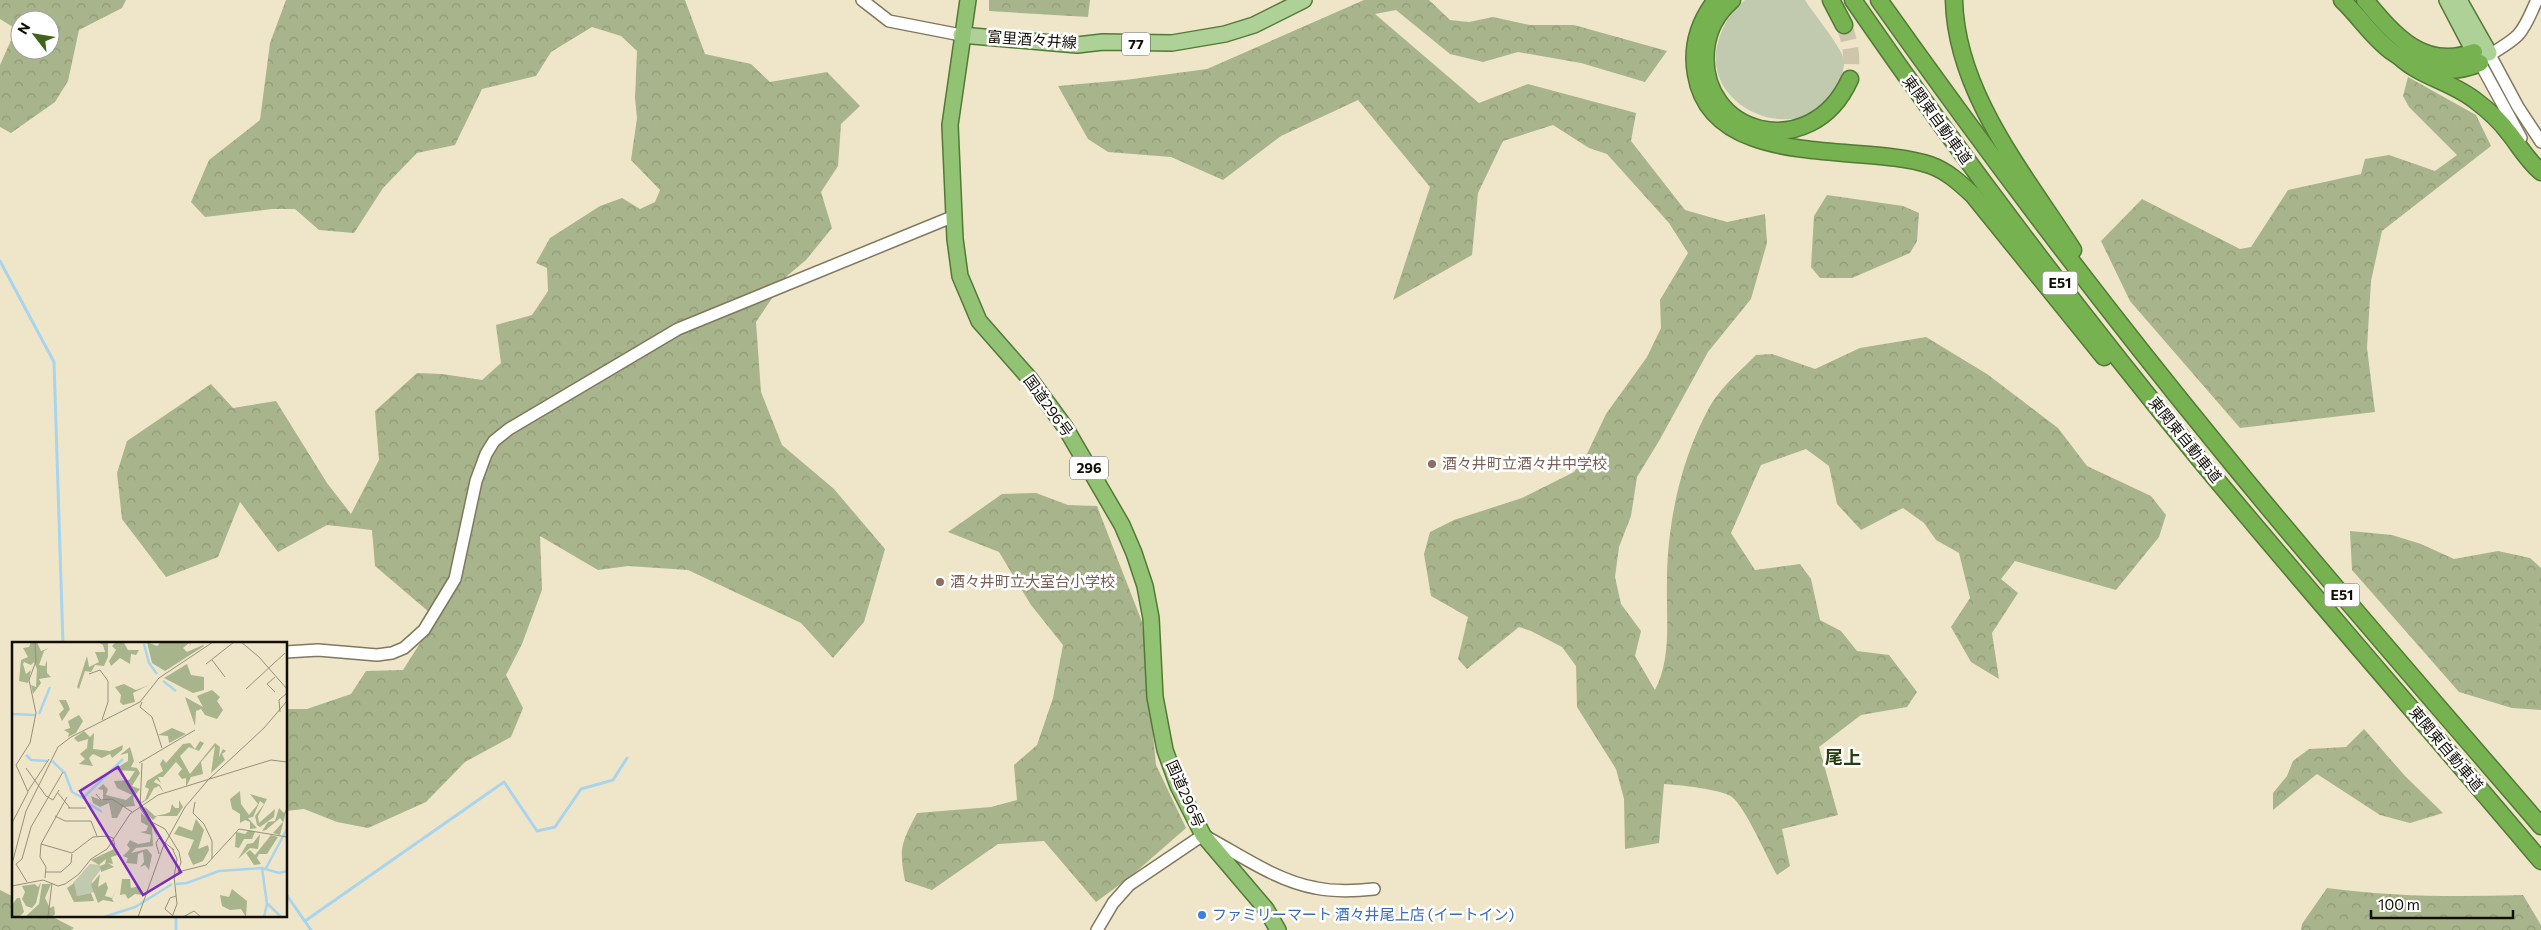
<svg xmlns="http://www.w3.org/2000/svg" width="2541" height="930" font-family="Commissioner,'Noto Sans JP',sans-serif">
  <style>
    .green { fill: #c1c9af }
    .forest { fill: url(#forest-crowns); fill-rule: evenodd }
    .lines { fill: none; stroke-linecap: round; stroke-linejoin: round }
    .stream { stroke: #a9d4ee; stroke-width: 3 }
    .motorway-tunnel { stroke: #cec6ac; stroke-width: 16; stroke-dasharray: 16 8; stroke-linecap: butt }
    .tertiary-casing { stroke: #80785e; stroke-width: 14 }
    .primary-casing { stroke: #537936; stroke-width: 18 }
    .trunk-casing { stroke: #537936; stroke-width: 18 }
    .motorway-casing { stroke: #537936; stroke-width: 19 }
    .tertiary { stroke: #fff; stroke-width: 11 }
    .primary { stroke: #add196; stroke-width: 15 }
    .trunk { stroke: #92c273; stroke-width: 15 }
    .motorway { stroke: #76b350; stroke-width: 16 }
    .education-dot { fill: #8d6e63; stroke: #fff; stroke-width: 2 }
    .shop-dot { fill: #3f7fe0; stroke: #fff; stroke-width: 2 }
    .labels { text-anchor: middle; stroke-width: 5; stroke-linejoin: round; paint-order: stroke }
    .shield { fill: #fff; stroke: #585650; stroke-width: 1 }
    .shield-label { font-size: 14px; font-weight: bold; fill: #110e05 }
    .street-label { font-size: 15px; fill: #110e05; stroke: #fff }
    .education-label { font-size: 15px; fill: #785e54; stroke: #fff; text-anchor: start }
    .shop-label { font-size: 15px; fill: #366cbe; stroke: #fff; text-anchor: start }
    .quarter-label { font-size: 18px; font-weight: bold; fill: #263e0b; stroke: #fff }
    .inset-river { fill: none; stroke: #a9d4ee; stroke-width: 2.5 }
    .inset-road { fill: none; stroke: #96907b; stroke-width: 1 }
    .view { fill: #7b2cbf; fill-opacity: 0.15; stroke: #7b2cbf; stroke-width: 2.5 }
    .inset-edge { fill: none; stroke: #110e05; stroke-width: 2.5 }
  </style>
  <defs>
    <pattern id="forest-crowns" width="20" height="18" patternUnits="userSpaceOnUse" patternTransform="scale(1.25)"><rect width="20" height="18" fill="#a8b48b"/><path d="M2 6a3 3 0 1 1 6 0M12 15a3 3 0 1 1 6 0" fill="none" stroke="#909a76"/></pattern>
  </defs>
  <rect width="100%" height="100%" fill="#efe6c9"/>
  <!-- green -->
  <path class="green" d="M1745 0H1805C1813 13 1839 44 1843 57 1847 67 1839 80 1835 89 1803 153 1690 107 1721 33 1726 20 1734 8 1745 0Z"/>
  <!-- forest -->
  <g class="forest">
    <path d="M0 0H126L122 8 79 30 68 81 55 102 11 133 0 127V65L16 29 0 19ZM20 20H50V50H20Z"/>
    <path d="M286 0H685L705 54 751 64 770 82 827 72 860 106 841 124 838 166 821 192 832 228 806 260 787 276 756 322 761 392 782 445 834 489 885 549 864 622 833 658 801 623 688 570 628 566 598 570 540 536 542 590 522 644 506 675 523 708 511 737 465 762 426 802 368 828 337 822 304 809 286 811V709H307L351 694 366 671 403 670 436 618 375 566 372 530 327 525 278 552 240 502 218 557 166 577 122 519 117 473 127 441 211 384 233 408 276 401 327 483 351 514 379 460 375 411 417 373 442 374 482 380 501 363 496 325 532 315 548 291 547 268 536 263 550 238 600 206 622 198 640 209 655 202 660 190 631 160 637 118 635 98 637 51 621 36 592 27 551 52 536 76 482 89 455 145 417 153 383 188 354 233 319 230 295 209H272L205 217 191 202 209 160 260 120 270 43Z"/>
    <path d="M989 0H1090L1088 17 989 11Z"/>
    <path d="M1364 0H1429L1450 20 1469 22 1493 17 1530 25H1574L1667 51 1645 82 1581 63 1518 52 1483 62 1450 54 1396 10 1375 14 1479 103 1528 84 1636 113 1631 141 1685 210 1727 222 1765 214 1767 243 1751 299 1708 352 1659 441 1637 477 1631 516 1619 547 1615 577 1621 604 1641 631 1635 656 1655 690C1672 657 1666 619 1667 582 1667 523 1681 458 1710 406 1721 387 1741 370 1756 355L1772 354 1815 369 1860 348 1926 337 1987 374 2058 428 2087 466 2151 496 2166 515 2159 537 2116 590 2015 561 2001 579 2018 593 1992 633 1999 679 1971 662 1951 627 1970 598 1959 553 1936 540 1924 523 1903 508 1861 530 1837 504 1829 466 1806 449 1761 465 1731 533 1755 570 1800 564 1811 579 1820 620 1841 631 1857 651 1889 655 1917 692 1907 707 1861 715 1819 747 1838 815 1782 829 1790 866 1777 875C1767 858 1746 808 1732 797 1722 789 1678 785 1664 784L1659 843 1625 849 1624 799 1616 769 1577 707 1576 666 1562 647 1531 631 1519 627 1467 669 1458 659 1468 617 1431 596 1424 554 1430 532 1454 520 1522 498 1574 472 1587 454 1606 414 1647 357 1661 328 1660 300 1688 253 1669 223 1607 154 1589 148 1553 125 1503 141 1478 193 1472 255 1393 300 1430 187 1358 100 1281 136 1223 180 1171 157 1108 152 1088 139 1058 86 1125 80 1207 69Z"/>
    <path d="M2408 77 2476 115 2491 146 2382 231 2371 281 2367 348 2375 412 2240 428 2130 301 2101 241 2142 199 2240 249 2251 247 2288 190 2361 174 2365 159 2389 155 2435 171 2457 155 2409 107 2403 96Z"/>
    <path d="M1827 195 1903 206 1919 213 1917 241 1910 253 1852 278H1820L1811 267 1814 216Z"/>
    <path d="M1036 493 1068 505 1097 506 1142 622 1156 765 1186 828 1130 877 1096 902 1044 841 998 844 932 890 905 881C899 847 901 844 917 813L991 807 1017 800 1014 765 1037 745 1053 698 1063 645 1031 605 999 552 948 532 1002 494Z"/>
    <path d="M2350 531 2392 535 2421 544 2454 559 2498 551 2530 558 2541 568V710L2512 708 2459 692 2352 570Z"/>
    <path d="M2364 729 2405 776 2443 813 2410 823 2380 815 2317 774 2273 810V793L2287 776 2293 761 2309 749 2346 747Z"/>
    <path d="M2327 888C2393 897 2457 897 2523 895L2541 925V930H2301L2302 924Z"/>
    <path d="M0 890 14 897V916H51L74 928 71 930H0Z"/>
  </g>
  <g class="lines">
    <!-- stream -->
    <g class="stream">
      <path d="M0 261 54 362 63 644"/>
      <path d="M286 894 311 930"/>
      <path d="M305 921 504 782 537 831 555 827 581 789 613 780 627 758"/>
      <path d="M176 930V916"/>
    </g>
    <!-- motorway-tunnel -->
    <path class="motorway-tunnel" d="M1844 25C1851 44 1853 59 1850 79"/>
    <defs>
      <g id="tertiary">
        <path d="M862 0 889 21 961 35"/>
        <path d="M2489 53 2518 107 2541 142"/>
        <path d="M2521 138 2480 63C2491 52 2507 46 2518 35 2527 25 2531 12 2537 0"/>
        <path d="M286 652 318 650 377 655 392 653 404 648 424 630 455 579 476 481 486 454 494 441 509 429 678 329 947 219 954 218"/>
        <path d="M1097 930 1113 903 1129 885 1203 835C1239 854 1276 881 1316 888 1335 892 1355 891 1374 889"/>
      </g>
      <g id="primary">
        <path d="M2447 0 2480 63"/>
        <path d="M2459 0 2489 53"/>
        <path d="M961 35 1077 45 1103 42 1172 43 1225 34 1254 25 1304 0"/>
      </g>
      <path id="trunk" d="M968 0 950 125 955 239 960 276 979 321 1030 379 1065 427 1122 525 1134 553 1145 586 1151 618 1155 697 1165 750 1178 786 1203 835 1266 909 1278 930"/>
      <g id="motorway">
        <path d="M1716 0C1699 22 1691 46 1696 74 1712 172 1863 142 1930 165 1947 171 1960 183 1973 195L2104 357"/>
        <path d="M1732 0C1717 13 1708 30 1706 49 1697 135 1811 166 1850 79"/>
        <path d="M1831 0 1844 25"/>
        <path d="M1853 0C1962 158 2078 311 2200 460 2312 595 2428 727 2541 861"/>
        <path d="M1879 0C1987 152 2099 301 2217 445 2322 575 2433 700 2541 826"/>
        <path d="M1954 0C1956 93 2025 175 2073 250"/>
        <path d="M2342 0C2359 16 2372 37 2391 51 2416 70 2451 76 2480 63"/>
        <path d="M2365 0C2394 35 2424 71 2474 52"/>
        <path d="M2400 57C2421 77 2453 82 2476 101 2488 110 2500 121 2509 133 2520 147 2528 161 2541 172"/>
      </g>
    </defs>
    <!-- tertiary casing -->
    <use href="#tertiary" class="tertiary-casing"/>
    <!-- primary casing -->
    <use href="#primary" class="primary-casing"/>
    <!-- trunk casing -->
    <use href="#trunk" class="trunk-casing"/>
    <!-- motorway casing -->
    <use href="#motorway" class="motorway-casing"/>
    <!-- tertiary -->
    <use href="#tertiary" class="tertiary"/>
    <!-- primary -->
    <use href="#primary" class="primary"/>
    <!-- trunk -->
    <use href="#trunk" class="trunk"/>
    <!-- motorway -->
    <use href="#motorway" class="motorway"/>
  </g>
  <!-- markers -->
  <g class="education-dot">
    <circle cx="1432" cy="464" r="5"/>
    <circle cx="940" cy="582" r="5"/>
  </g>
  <circle class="shop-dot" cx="1202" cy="915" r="5"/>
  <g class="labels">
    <!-- shield labels -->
    <g class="shield">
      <rect x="1122" y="32.5" width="28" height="23" rx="4"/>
      <rect x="2042.5" y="271.5" width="35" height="23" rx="4"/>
      <rect x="1070" y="456.5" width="38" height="23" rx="4"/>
      <rect x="2324.5" y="583.5" width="35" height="23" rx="4"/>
    </g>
    <g class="shield-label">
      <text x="1136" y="49">77</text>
      <text x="2060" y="288">E51</text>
      <text x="1089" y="473">296</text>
      <text x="2342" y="600">E51</text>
    </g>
    <!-- street labels -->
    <g class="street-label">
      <text transform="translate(1032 40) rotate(4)" y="5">富里酒々井線</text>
      <text transform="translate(1937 120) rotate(54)" y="5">東関東自動車道</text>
      <text transform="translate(1048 406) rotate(54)" y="5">国道296号</text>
      <text transform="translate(2185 440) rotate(51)" y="5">東関東自動車道</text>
      <text transform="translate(2446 749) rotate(50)" y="5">東関東自動車道</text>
      <text transform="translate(1185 794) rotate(66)" y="5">国道296号</text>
    </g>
    <!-- education labels -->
    <g class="education-label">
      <text x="1442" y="469">酒々井町立酒々井中学校</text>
      <text x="950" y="587">酒々井町立大室台小学校</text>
    </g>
    <!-- shop labels -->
    <g class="shop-label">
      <text x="1212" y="920">ファミリーマート 酒々井尾上店 (イートイン)</text>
    </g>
    <!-- quarter labels -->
    <g class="quarter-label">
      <text x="1843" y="764">尾上</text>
    </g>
  </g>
  <!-- overview -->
  <g transform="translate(12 642)">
    <rect width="275" height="275" fill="#efe6c9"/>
    <path d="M78 222 88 223 90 226 80 239 83 250 65 254 61 241Z" fill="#c1c9af"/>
    <path d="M19 0H25L29 9 37 6 32 9 27 23 33 24 35 18V31L39 35 27 37 29 41 21 52 19 43 24 45 25 27 22 20 19 23 12 20 11 22 14 32 19 28 16 41 7 39 9 18 16 15 11 6 17 5ZM86 0 96 1V15L92 24 83 23 79 30 73 29 67 47 65 45 75 14 77 25 87 20 83 10H93L91 3ZM104 0 112 1 116 8H127L124 13 119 12 118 22 108 16 99 24 97 19 104 8 100 4ZM135 0 145 4 149 0H178L179 4 177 1 171 6 175 10 191 3 189 0 192 4 153 29 140 21ZM175 22 179 33 192 35V48L181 51 152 36ZM112 42 124 48 137 43 121 51 123 60 111 63 108 60 109 53 103 45ZM200 48 208 55 205 59 211 68 205 77 193 73 189 67 184 69 183 84 173 55 191 65 185 54ZM47 58H54L58 67 50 79 47 72 52 67ZM67 73 71 79 64 91 56 95 57 91 52 88 58 86 56 79ZM160 86 174 92 157 101 156 94 146 93ZM72 89 78 95 82 91 81 107 98 109 111 103 110 108 100 116 98 112 90 116 81 112 77 116 81 124 67 122 73 117 68 112 75 106 76 97 66 100 62 96ZM188 99 192 101 187 109 177 105 168 114 178 132 203 101 208 105 207 115 211 107 214 109 210 112 213 118 199 131 203 104 189 120 191 132 179 135 174 145V136L170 137 166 132 170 127 164 120 151 135H146L149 141 144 137 142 140 148 143 152 151 147 144 142 146 136 157 130 161 129 160 133 158 137 147 133 145 135 139 151 129 148 122 151 117 154 121 171 102 178 101 183 107ZM118 105 122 119 119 125 125 126 128 131 120 144 128 147 121 156 123 164 111 165 105 176H100L97 161 88 165 81 161 79 154 91 159V148L86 147 91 142 96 147 94 153 114 158 120 153 105 146 102 139 117 138 123 129 101 128 116 119V111L108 113ZM228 149 229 162 237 173 246 162 238 152 255 157 246 174 247 181 263 167 262 175 248 185 245 183 243 174 252 162 248 159 241 175 236 176 245 186 238 187V180L233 178 228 181V172L220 167 218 157ZM167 158 171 165 165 174H145L141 178 130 167 133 165 143 174 153 172 158 170 160 162 163 166H167ZM267 166 272 171 275 166 268 193 261 191 271 180 268 176 254 188 250 189 256 180 263 179ZM129 171 142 183 145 196 140 183 141 204 124 206 119 211 135 207 140 213 137 228 133 223 128 225 132 220 131 210 126 212 125 222 114 221 116 216 111 214 118 207 115 203 118 198 126 202 138 200 139 193 128 190 134 189 136 184 129 180ZM184 177 192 188 186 207 196 203 197 208 191 219 181 223 176 212 182 198 162 192 167 184 180 189ZM237 188 243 190 240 197H232L227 206 223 205 224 190 233 192ZM248 192 246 207 238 206 226 217 235 202 241 201ZM259 193 266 195 255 212H247L245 216 249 222 242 223 234 211 238 208 243 213ZM102 207 106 213 99 215 101 222 96 221 102 225 89 230 88 224 93 222 94 217 87 223 79 218ZM88 232 86 245 94 240 96 246 93 254 100 256 104 248 100 257 102 260 91 258 86 261 79 243ZM110 237H118L119 246 127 244 131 253 123 252 116 257 113 252 108 253ZM29 240 24 261 20 266 14 264 10 257 13 250 10 244 23 242 26 245ZM62 241 65 254 79 251 82 259 62 260 55 246ZM30 242H39L33 256 38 266 42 264 43 272 40 275H13L27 262ZM220 247 235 259 234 275 229 267 218 268 210 264 208 253 217 255ZM5 256H8L12 270 7 275H0V263Z" fill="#a8b48b"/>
    <path class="inset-river" d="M132 2 137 21 145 32M151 39 164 49M0 72 23 73M27 72 38 45M14 113 19 118 35 119M40 119 53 131 60 150 71 156 111 117M76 161 90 170M250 226 255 262 252 275M253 228 275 187M164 242 175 241 207 229 250 226 267 231 275 229M256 262 269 275M92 275 123 265 160 242"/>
    <path class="inset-road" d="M229 0 247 15 275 47M200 18 213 35M194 22 222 0M77 32 88 28 96 39V60L90 78M263 35 255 42 263 50M234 47 273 11M130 60 128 65 140 75 150 106M268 70 267 58 275 51M127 121 183 88M14 126 34 154 41 158 47 148M16 149 37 117M46 151 58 166M84 152 89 158 100 157 120 170M183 160 181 171 192 182 200 199V217M56 166H74M128 166 130 121M128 166 136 178 153 187 167 210 169 220 166 230M43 174 53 179H79L85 194M0 181 16 150 4 123 18 101 24 71 17 38 24 19 23 0M29 202 60 211 81 195 96 194 101 196 103 204M160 206 165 217 162 235M147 212 144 201 147 196 162 208M0 222 14 169 46 105 59 95 128 60 147 36 201 0M4 222 10 217 19 185 51 130M4 222 15 240M33 230H49L59 221 60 212M166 230 194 223 227 187 275 195M33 236 34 225 28 215 29 202 55 155M0 244 31 238 46 244 53 242 67 232 79 217 95 207 118 172 146 153 259 118 275 120M161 274 153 267 158 256 164 254M36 275 40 241M126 275 151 205 173 165 196 138 252 86 275 59M160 275 165 262 162 234M171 275 182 269 189 275"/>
    <path class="view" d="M106 125 169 230 131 253 68 149Z"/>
    <rect width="275" height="275" class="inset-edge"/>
  </g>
  <!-- north arrow -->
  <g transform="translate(35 35) rotate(301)"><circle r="24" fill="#ffffff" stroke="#a09f9b"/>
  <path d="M0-4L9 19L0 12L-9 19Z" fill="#41641c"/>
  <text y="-8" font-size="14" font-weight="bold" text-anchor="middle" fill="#110e05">N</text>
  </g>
  <!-- scale -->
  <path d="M2371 910v8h142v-8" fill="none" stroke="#110e05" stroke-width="2.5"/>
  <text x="2378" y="910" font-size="15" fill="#110e05" stroke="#ffffff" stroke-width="4" paint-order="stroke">100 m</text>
</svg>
